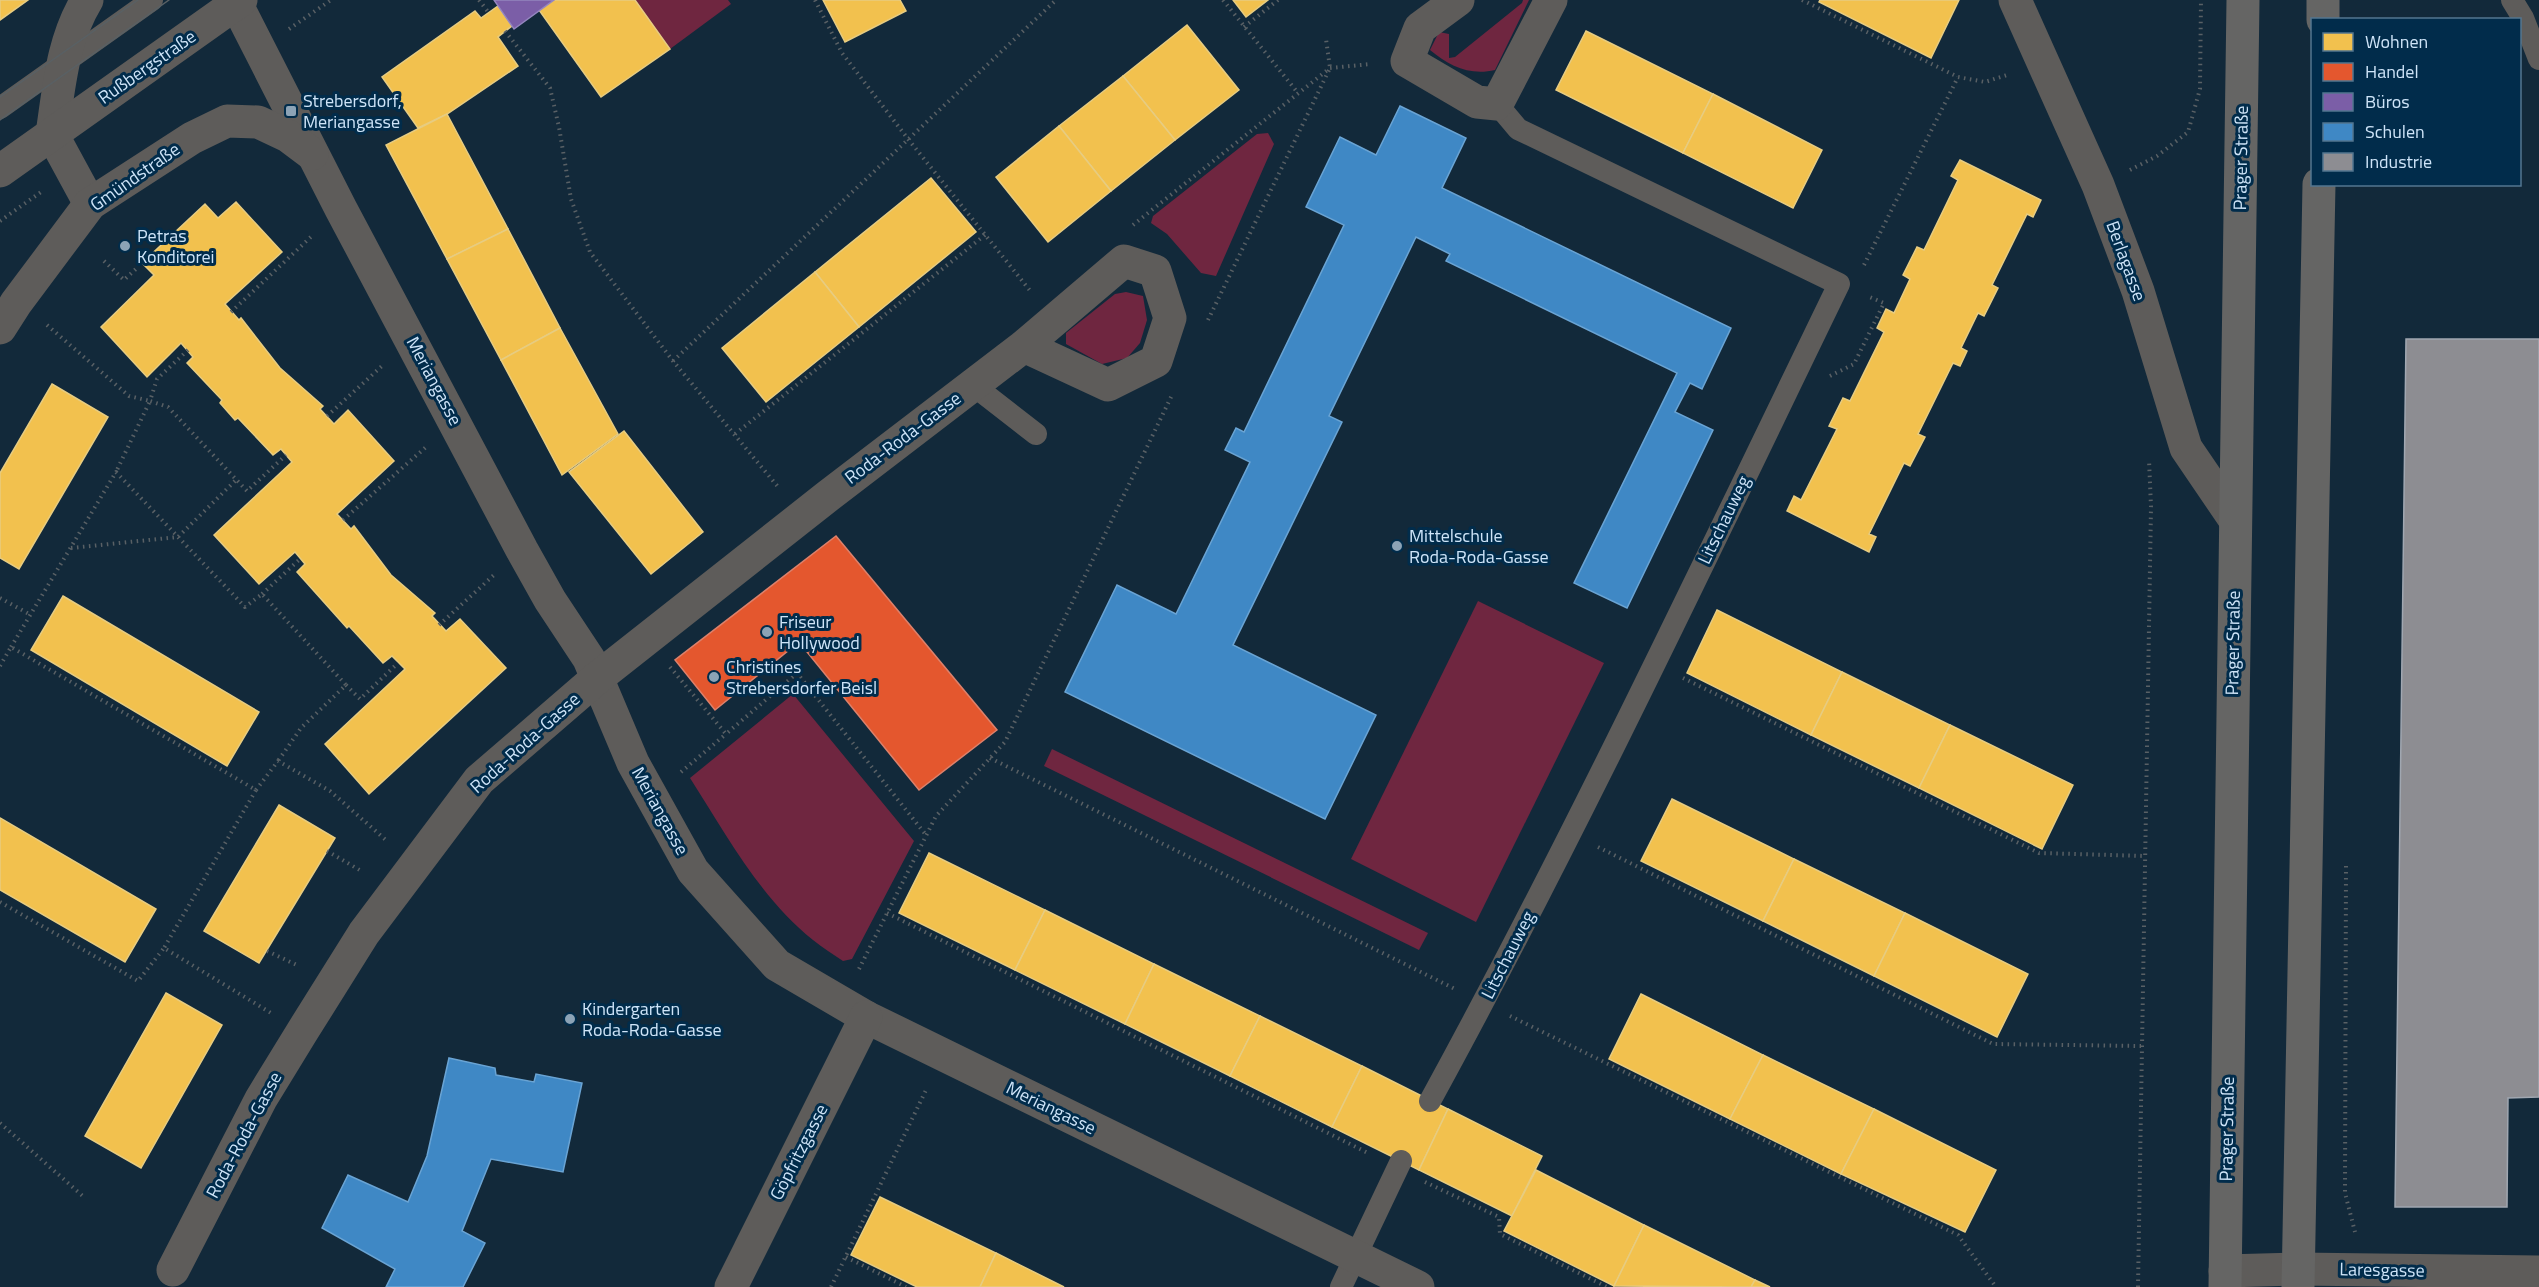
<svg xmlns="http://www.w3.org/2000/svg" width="2539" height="1287" font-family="'Titillium Web',sans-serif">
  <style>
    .green { fill: #6f2640 }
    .homes { fill: #f2c14e; stroke: #e7cc81; stroke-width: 1.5 }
    .shops { fill: #e4572e; stroke: #dd816b; stroke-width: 1.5 }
    .offices { fill: #7b5ea7; stroke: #9486bf; stroke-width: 1.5 }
    .schools { fill: #3f88c5; stroke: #6aa4d4; stroke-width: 1.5 }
    .industry { fill: #8d8d92; stroke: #a0a7b1; stroke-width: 1.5 }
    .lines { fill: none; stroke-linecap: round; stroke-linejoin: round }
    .path { stroke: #596065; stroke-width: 4; stroke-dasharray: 1.5 4.5; stroke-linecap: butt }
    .service { stroke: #5e5c5a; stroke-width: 22 }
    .minor { stroke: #5e5c5a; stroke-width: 33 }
    .tertiary { stroke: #5e5c5a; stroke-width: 33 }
    .primary { stroke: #656564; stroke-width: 33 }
    .tram { stroke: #596064; stroke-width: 1.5 }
    .poi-dot { fill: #8ca3b6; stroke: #012c4b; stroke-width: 2 }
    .labels { text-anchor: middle; stroke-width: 6; stroke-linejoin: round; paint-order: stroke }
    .street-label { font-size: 18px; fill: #cee4f8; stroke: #012c4b }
    .poi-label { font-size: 18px; fill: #cee4f8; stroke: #012c4b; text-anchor: start }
  </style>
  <rect width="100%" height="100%" fill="#12293a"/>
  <!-- green -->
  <g class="green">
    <path d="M635 0H728L731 4 670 49Z"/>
    <path d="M1523 0H1529L1495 70C1470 76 1449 66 1430 50L1439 32 1449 34V58L1455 57 1522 3Z"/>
    <path d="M1268 133 1274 144 1216 276 1201 273 1167 234 1151 223 1153 216 1257 134Z"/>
    <path d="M1126 292 1143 296 1147 320 1140 343 1127 358 1102 364 1066 344V333L1115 294Z"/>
    <path d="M1478 601 1604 663 1476 922 1351 859Z"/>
    <path d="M793 694 914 841 852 959 843 961C833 954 823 948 813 940 760 898 726 834 690 778Z"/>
    <path d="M1052 749 1428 933 1419 950 1044 766Z"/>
  </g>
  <!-- homes -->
  <g class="homes">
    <path d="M0 0H28L0 20Z"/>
    <path d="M554 0H635L670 49 601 97 539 10Z"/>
    <path d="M823 0H900L906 11 845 42Z"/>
    <path d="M1233 0H1268L1246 17Z"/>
    <path d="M1820 0H1959L1931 58 1819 2Z"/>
    <path d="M498 6 512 26 498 37 518 66 447 114 418 128 382 77 475 11 481 18Z"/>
    <path d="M1187 25 1239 90 1175 140 1123 76Z"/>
    <path d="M1586 31 1713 94 1683 153 1556 90Z"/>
    <path d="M1123 76 1175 140 1111 191 1059 126Z"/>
    <path d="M1713 94 1822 150 1793 208 1683 153Z"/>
    <path d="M447 114 508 229 447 259 386 145Z"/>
    <path d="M1059 126 1111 191 1048 242 996 177Z"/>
    <path d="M1960 160 2041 200 2033 217 2027 214 1992 285 1998 288 1984 316 1978 313 1961 348 1967 351 1960 366 1953 363 1918 434 1925 437 1910 466 1904 463 1869 534 1876 537 1869 552 1787 511 1794 496 1801 500 1837 429 1829 426 1843 398 1850 401 1884 332 1877 328 1886 309 1894 313 1910 279 1903 275 1917 247 1924 250 1958 180 1951 176Z"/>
    <path d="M931 178 976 232 859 327 815 272Z"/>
    <path d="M236 202 282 252 225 304 239 320 241 318 280 368 323 406 320 409 334 424 348 410 394 461 337 514 351 529 354 526 391 575 435 613 432 616 446 631 460 619 506 668 369 794 325 744 405 669 392 656 383 663 349 626 347 628 297 572 305 564 295 552 259 584 214 535 292 462 281 449 273 455 238 418 235 420 220 403 222 400 187 363 193 357 181 343 147 377 101 327 154 275 142 263 205 204 218 218Z"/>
    <path d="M508 229 560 328 501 360 447 259Z"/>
    <path d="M815 272 859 327 766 402 722 348Z"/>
    <path d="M560 328 618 434 562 475 501 360Z"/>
    <path d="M52 384 108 417 19 569 0 558V473Z"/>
    <path d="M624 431 703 532 651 574 569 472Z"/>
    <path d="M63 596 259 712 227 766 31 650Z"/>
    <path d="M1717 610 1842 672 1811 735 1687 673Z"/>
    <path d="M1842 672 1950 725 1919 788 1811 735Z"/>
    <path d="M1950 725 2073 785 2042 849 1919 788Z"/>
    <path d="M1672 799 1794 859 1763 921 1641 861Z"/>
    <path d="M279 805 335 838 259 963 204 931Z"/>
    <path d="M0 818 156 909 125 962 0 890Z"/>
    <path d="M929 853 1045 910 1015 970 899 913Z"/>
    <path d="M1794 859 1905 913 1874 976 1763 921Z"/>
    <path d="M1045 910 1154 964 1125 1024 1015 970Z"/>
    <path d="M1905 913 2028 974 1997 1037 1874 976Z"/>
    <path d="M1154 964 1260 1016 1230 1076 1125 1024Z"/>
    <path d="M166 993 222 1025 141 1168 85 1136Z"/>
    <path d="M1641 994 1763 1055 1730 1119 1609 1059Z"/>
    <path d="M1260 1016 1362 1066 1332 1127 1230 1076Z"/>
    <path d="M1763 1055 1874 1109 1841 1174 1730 1119Z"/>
    <path d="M1362 1066 1448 1109 1419 1170 1332 1127Z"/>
    <path d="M1448 1109 1542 1156 1512 1216 1419 1170Z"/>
    <path d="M1874 1109 1996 1170 1965 1232 1841 1174Z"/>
    <path d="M1536 1170 1644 1225 1614 1286 1504 1231Z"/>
    <path d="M880 1197 996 1253 980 1287H917L851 1255Z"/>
    <path d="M1644 1225 1755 1280 1751 1287 1614 1286Z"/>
    <path d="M996 1253 1064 1287H980Z"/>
    <path d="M1755 1280 1770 1287H1751Z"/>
  </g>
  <!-- shops -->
  <path class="shops" d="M836 536 997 730 919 790 799 642 715 710 675 660Z"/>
  <!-- offices -->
  <path class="offices" d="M494 0H554L514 29Z"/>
  <!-- schools -->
  <g class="schools">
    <path d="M1400 106 1466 138 1442 188 1731 328 1702 389 1690 383 1675 412 1713 430 1627 608 1574 583 1677 373 1446 261 1450 254 1416 237 1329 416 1342 422 1233 645 1376 715 1325 819 1065 692 1117 585 1176 614 1250 462 1225 450 1236 428 1244 432 1344 225 1306 207 1340 137 1376 155Z"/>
    <path d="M449 1058 495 1068 496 1075 534 1082 536 1074 582 1083 563 1172 491 1159 462 1231 485 1243 463 1287H386L395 1269 322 1228 348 1175 408 1202 427 1156Z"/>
  </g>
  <!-- industry -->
  <path class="industry" d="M2406 339H2539V1097L2508 1098 2507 1207H2395Z"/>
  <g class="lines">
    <!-- path -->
    <g class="path">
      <path d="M479 0 489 13"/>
      <path d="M815 0 842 53 908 139 1032 293"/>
      <path d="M1223 0 1298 93"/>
      <path d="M1802 0 1958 77 1985 82 2007 75"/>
      <path d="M1244 27 1278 0"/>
      <path d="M289 29 331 0"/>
      <path d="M505 31 550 88 559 127 571 199 590 252 673 361 779 488"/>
      <path d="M2130 170 2157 156 2188 132 2200 89 2201 0"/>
      <path d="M0 221 41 192"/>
      <path d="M1133 225 1330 68 1371 64"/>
      <path d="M104 261 124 280 138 267"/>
      <path d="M1864 265 1958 77"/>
      <path d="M231 312 314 234"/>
      <path d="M1208 320 1330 68 1326 39"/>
      <path d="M47 325 129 396 150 401 116 472"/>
      <path d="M188 350 157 379 150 401 168 407 247 491 286 455"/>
      <path d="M673 361 1056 0"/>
      <path d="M1830 376 1854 364 1884 303 1867 296"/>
      <path d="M327 416 382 366"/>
      <path d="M735 434 985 235"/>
      <path d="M343 520 426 447"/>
      <path d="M71 548 178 537 236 480"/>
      <path d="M262 594 300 559"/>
      <path d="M0 598 31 615"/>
      <path d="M439 625 494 575"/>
      <path d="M11 647 116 472 245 607 262 594 346 685 301 728 278 761"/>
      <path d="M0 666 11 647 256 790 164 948"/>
      <path d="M670 667 726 734 797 673 926 835"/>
      <path d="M1683 678 2039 853 2146 856"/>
      <path d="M346 685 360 699 398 663"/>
      <path d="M990 758 1455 989"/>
      <path d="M681 772 726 734"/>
      <path d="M256 790 278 761 330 791 387 841"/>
      <path d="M1598 847 1993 1044 2141 1046"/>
      <path d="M327 851 363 872"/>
      <path d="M2346 866 2345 1193 2355 1232"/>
      <path d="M0 902 138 981 164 948 271 1013"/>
      <path d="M887 913 1370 1154"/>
      <path d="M267 951 299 966"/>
      <path d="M859 969 936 816 1005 742 1172 395"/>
      <path d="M1510 1016 1958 1235 1996 1287"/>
      <path d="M0 1123 85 1198"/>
      <path d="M1425 1182 1499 1217 1500 1234 1607 1287"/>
      <path d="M846 1257 906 1287"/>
      <path d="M831 1287 927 1088"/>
      <path d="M2138 1287 2151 507 2149 460"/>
    </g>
    <!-- service -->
    <g class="service">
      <path d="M2512 0 2523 18 2539 59"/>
      <path d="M0 108 152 0"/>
      <path d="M973 385 1036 434"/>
      <path d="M1430 1101C1576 834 1706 558 1839 284L1518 129 1497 104"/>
      <path d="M1341 1287 1401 1161"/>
    </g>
    <!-- minor -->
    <g class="minor">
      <path d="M1458 0 1420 28 1407 61 1477 102 1497 104 1551 0"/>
      <path d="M2015 0 2098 185 2138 291 2186 448 2235 520"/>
      <path d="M236 3 341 209 522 550 550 600 589 659 633 763 693 871 777 965 866 1017 1418 1287"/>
      <path d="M52 134 90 204"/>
      <path d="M0 328 16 303 90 204 192 138 227 121 258 122 288 136 312 154"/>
      <path d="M173 1270 261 1099 302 1032 364 933 479 780 596 679 828 496 1024 346 1124 261 1155 271 1170 318 1156 361 1108 385 1024 346"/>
      <path d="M2225 1271 2298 1269 2539 1272"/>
      <path d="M731 1287 866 1017"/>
    </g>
    <!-- tertiary -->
    <g class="tertiary">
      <path d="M52 134C59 88 62 41 87 0"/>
      <path d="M0 171 241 0"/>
    </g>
    <!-- primary -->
    <g class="primary">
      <path d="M2323 20V0"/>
      <path d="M2225 1287 2243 0"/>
      <path d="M2298 1287 2319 184"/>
    </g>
    <!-- tram -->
    <g class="tram">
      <path d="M0 97 138 0"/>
      <path d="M0 120 169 0"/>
    </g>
  </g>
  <!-- markers -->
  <g class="poi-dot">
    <rect x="285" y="105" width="12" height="12" rx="3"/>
    <circle cx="125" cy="246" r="6"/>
    <circle cx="1397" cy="546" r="6"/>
    <circle cx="767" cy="632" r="6"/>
    <circle cx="714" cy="677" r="6"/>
    <circle cx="570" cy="1019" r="6"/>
  </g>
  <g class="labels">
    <!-- street labels -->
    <g class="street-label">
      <text transform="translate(147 67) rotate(-35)" y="6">Rußbergstraße</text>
      <text transform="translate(2241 158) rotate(-89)" y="6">Prager Straße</text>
      <text transform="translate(135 177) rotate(-35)" y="6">Gmündstraße</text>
      <text transform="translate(2126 261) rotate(70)" y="6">Berlagasse</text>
      <text transform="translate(434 381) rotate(62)" y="6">Meriangasse</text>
      <text transform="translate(903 438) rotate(-37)" y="6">Roda-Roda-Gasse</text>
      <text transform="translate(1724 520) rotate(-64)" y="6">Litschauweg</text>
      <text transform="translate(2233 643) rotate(-89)" y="6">Prager Straße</text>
      <text transform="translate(525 743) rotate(-42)" y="6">Roda-Roda-Gasse</text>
      <text transform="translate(660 811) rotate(61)" y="6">Meriangasse</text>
      <text transform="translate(1508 955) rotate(-63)" y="6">Litschauweg</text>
      <text transform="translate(1051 1108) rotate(26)" y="6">Meriangasse</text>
      <text transform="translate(2227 1129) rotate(-89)" y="6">Prager Straße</text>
      <text transform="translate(244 1135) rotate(-62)" y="6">Roda-Roda-Gasse</text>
      <text transform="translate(799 1152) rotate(-63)" y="6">Göpfritzgasse</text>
      <text transform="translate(2382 1270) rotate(1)" y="6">Laresgasse</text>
    </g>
    <!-- poi labels -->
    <g class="poi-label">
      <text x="303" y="107">Strebersdorf,<tspan x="303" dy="21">Meriangasse</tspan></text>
      <text x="137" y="242">Petras<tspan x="137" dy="21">Konditorei</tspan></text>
      <text x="1409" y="542">Mittelschule<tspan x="1409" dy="21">Roda-Roda-Gasse</tspan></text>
      <text x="779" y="628">Friseur<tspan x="779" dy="21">Hollywood</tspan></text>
      <text x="726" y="673">Christines<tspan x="726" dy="21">Strebersdorfer Beisl</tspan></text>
      <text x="582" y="1015">Kindergarten<tspan x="582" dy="21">Roda-Roda-Gasse</tspan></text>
    </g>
  </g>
  <!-- legend -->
  <rect x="2311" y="18" width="210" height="168" fill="#012c4b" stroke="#537690" stroke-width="1.5"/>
  <rect x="2323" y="33" width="30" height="18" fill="#f2c14e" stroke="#537690" stroke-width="1.5"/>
  <text x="2365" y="48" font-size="18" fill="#cee4f8">Wohnen</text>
  <rect x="2323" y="63" width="30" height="18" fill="#e4572e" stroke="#537690" stroke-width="1.5"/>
  <text x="2365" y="78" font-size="18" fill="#cee4f8">Handel</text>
  <rect x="2323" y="93" width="30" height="18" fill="#7b5ea7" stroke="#537690" stroke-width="1.5"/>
  <text x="2365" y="108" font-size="18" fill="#cee4f8">Büros</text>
  <rect x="2323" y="123" width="30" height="18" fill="#3f88c5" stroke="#537690" stroke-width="1.5"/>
  <text x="2365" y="138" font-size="18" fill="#cee4f8">Schulen</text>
  <rect x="2323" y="153" width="30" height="18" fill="#8d8d92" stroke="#537690" stroke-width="1.5"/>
  <text x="2365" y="168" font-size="18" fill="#cee4f8">Industrie</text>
</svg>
